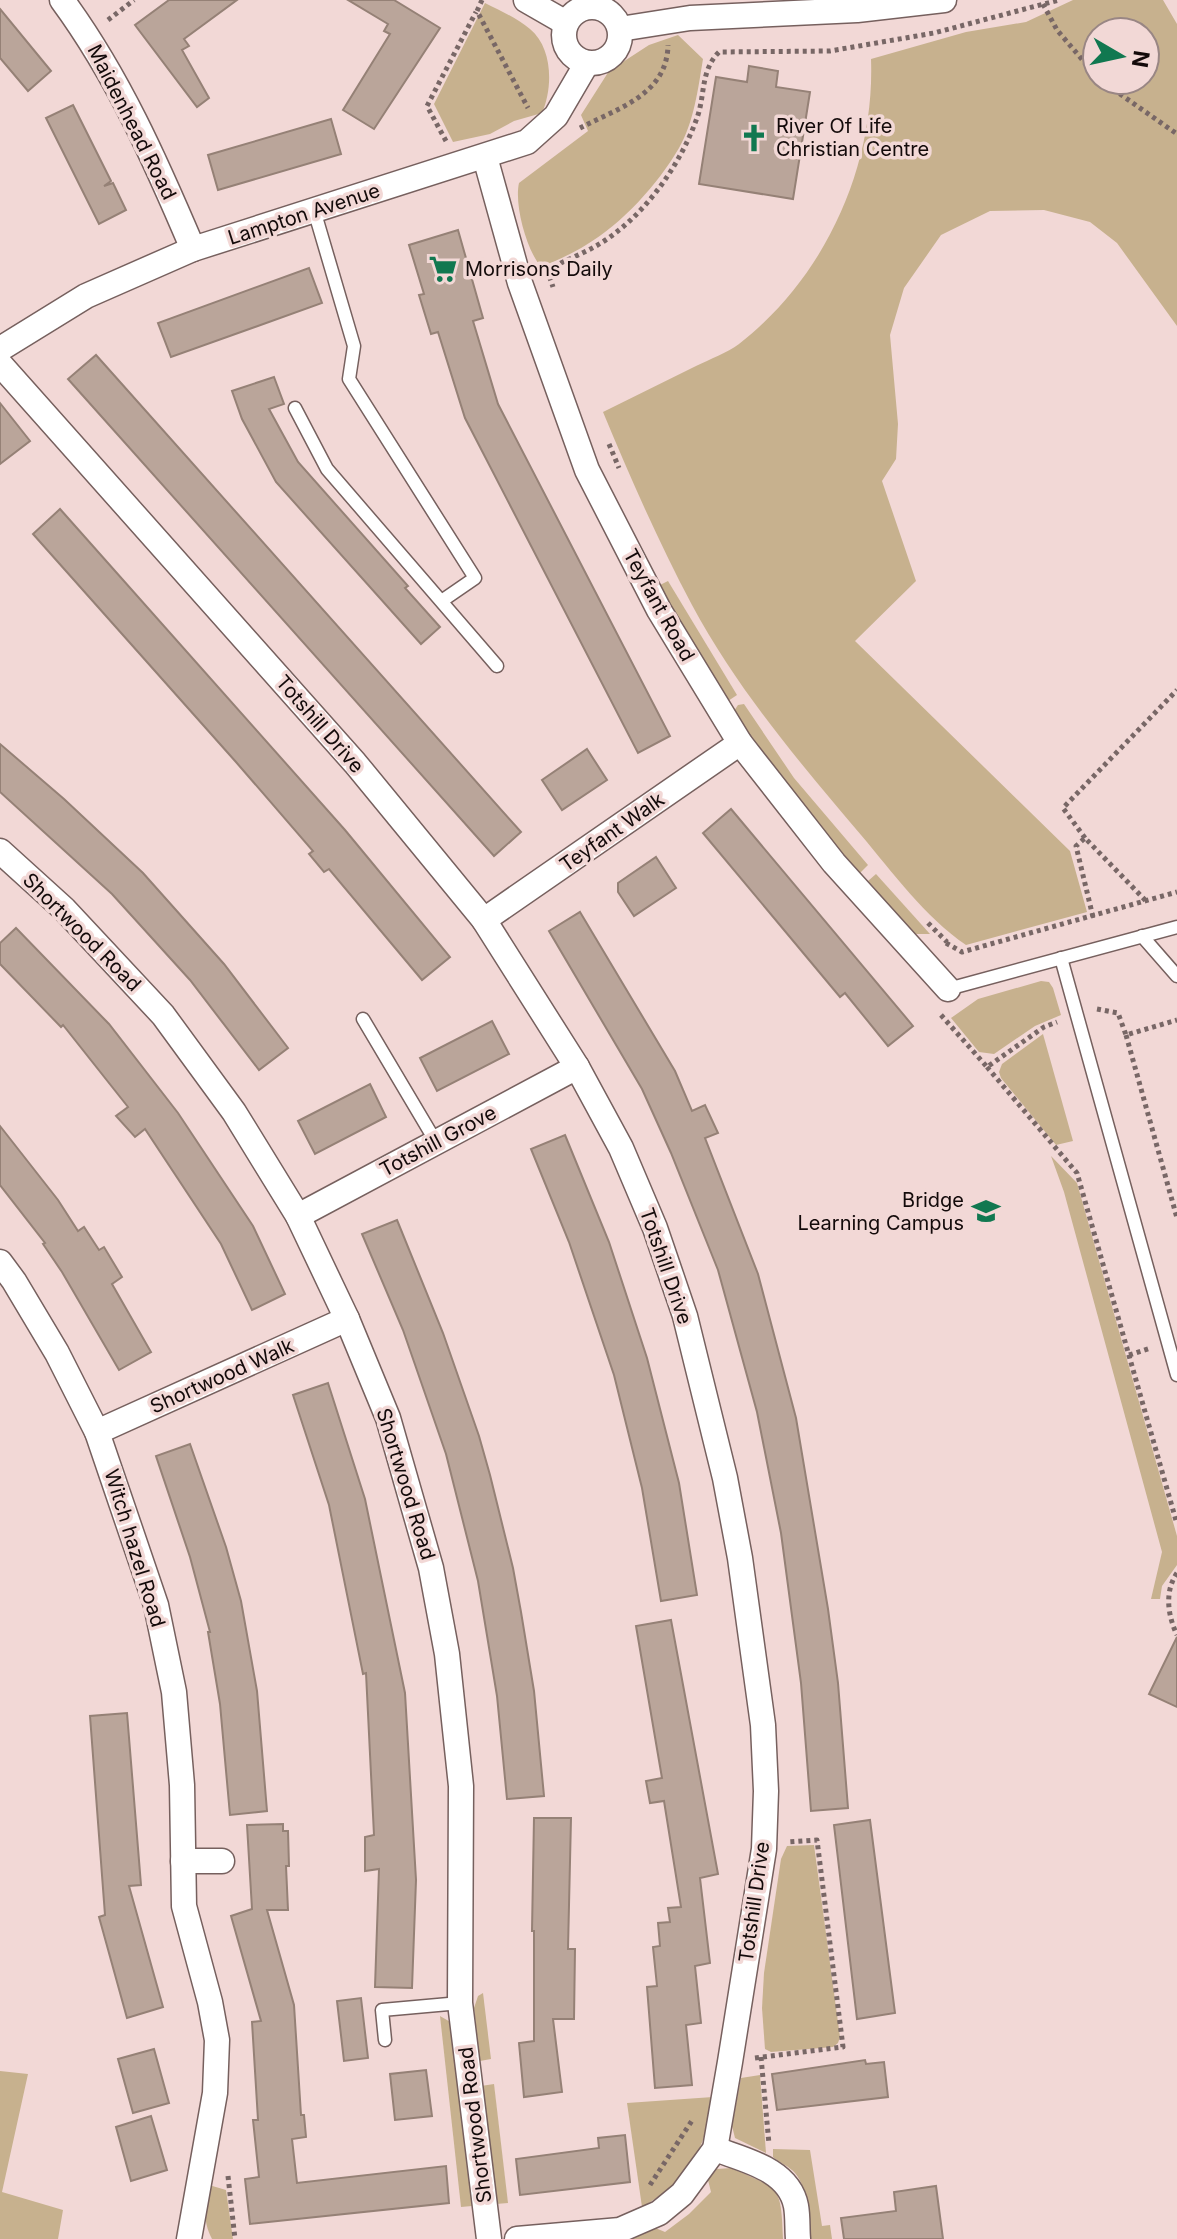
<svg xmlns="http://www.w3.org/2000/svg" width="1177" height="2239" font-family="Inter,sans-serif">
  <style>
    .green { fill: #c7b18e; fill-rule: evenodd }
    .building { fill: #baa59a; stroke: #958176; stroke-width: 2 }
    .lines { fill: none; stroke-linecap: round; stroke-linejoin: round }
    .service-casing { stroke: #76605e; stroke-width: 15 }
    .minor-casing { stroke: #76605e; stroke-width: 27 }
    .path { stroke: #786766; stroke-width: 5; stroke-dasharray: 4 4; stroke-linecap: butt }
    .service { stroke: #fff; stroke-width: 12 }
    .minor { stroke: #fff; stroke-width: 24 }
    .labels { text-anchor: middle; stroke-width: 7; stroke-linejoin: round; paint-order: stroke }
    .street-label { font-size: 20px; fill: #130a0a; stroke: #f2d8d6 }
    .poi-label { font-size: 20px; fill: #130a0a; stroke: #f2d8d6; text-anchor: start }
  </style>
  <rect width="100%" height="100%" fill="#f2d8d6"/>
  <!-- green -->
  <g class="green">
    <path d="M1073 0H1163L1177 24V326L1117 243 1090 222 1044 210 990 211 941 235 904 288 890 335 898 424 896 459 882 481 916 581 855 641 1070 851 1087 912 966 945C924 916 894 874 861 835 800 763 737 689 692 605 659 543 630 477 603 412 634 397 665 381 696 366 710 359 727 353 739 344 825 277 875 167 871 59L966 32 1026 22ZM1145 32V80H1097V32Z"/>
    <path d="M485 3C501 11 517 18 530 29 553 48 553 88 542 113L514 121 490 134 453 142 434 104Z"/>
    <path d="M678 35 703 59C698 89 694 122 679 148 658 184 622 224 586 245 572 254 556 260 542 268 527 252 514 205 519 183L588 131 581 115 609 71 649 45Z"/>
    <path d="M668 581 737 695 728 701 658 586Z"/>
    <path d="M744 704 794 778 868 865 860 873C814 822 772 768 734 711L738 705Z"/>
    <path d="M876 874 930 934H916L909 930 868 881Z"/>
    <path d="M1041 981 1049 982 1053 988 1061 1015 1035 1026 994 1054 979 1052 951 1018 978 999Z"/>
    <path d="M1043 1034 1073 1141 1056 1145 1001 1078 999 1072 1002 1064Z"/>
    <path d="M1051 1156 1077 1183 1177 1536V1565L1162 1586 1160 1599H1151L1162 1552 1064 1192Z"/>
    <path d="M814 1845 840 2037 838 2043 833 2047 771 2052 765 2049 762 2008 764 1973 781 1859 787 1846Z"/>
    <path d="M483 1993 491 2059 480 2061 474 2008 478 1996Z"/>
    <path d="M440 2016 452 2023 472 2206 461 2207Z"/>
    <path d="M0 2071 28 2074 2 2192 63 2210 58 2239H0Z"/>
    <path d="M760 2075 766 2153 735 2138 732 2126 741 2078Z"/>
    <path d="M494 2084 508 2203 496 2204 481 2086Z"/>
    <path d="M713 2097C706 2150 688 2180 642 2207L627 2103Z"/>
    <path d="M773 2149 810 2150 822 2226 830 2225 832 2239H810C808 2218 809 2190 795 2173 790 2167 779 2162 773 2157Z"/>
    <path d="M731 2168C780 2190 781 2184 783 2239H624L653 2227 665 2232 689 2214 711 2192 708 2180 717 2169Z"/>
    <path d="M209 2185 226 2190 233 2239H212C202 2219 205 2206 209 2185Z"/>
  </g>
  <!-- building -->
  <g class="building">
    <path d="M169 0H237L184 39 189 46 182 50 209 98 197 107 135 25Z"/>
    <path d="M348 0H394L440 28 374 129 343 110 390 34 384 31 388 24Z"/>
    <path d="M0 9 51 71 28 91 0 58Z"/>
    <path d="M749 66 778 71 776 87 810 92 793 199 699 184 716 77 747 82Z"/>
    <path d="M73 105 111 181 104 186 113 183 126 210 99 224 46 118Z"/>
    <path d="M331 119 341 154 218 190 208 155Z"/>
    <path d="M458 230 483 318 473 321 498 404 670 736 638 753 465 418 438 332 431 334 419 295 424 294 409 245Z"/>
    <path d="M309 268 322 303 171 357 158 323Z"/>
    <path d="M96 355 521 832 494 856 68 379Z"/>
    <path d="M274 377 284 404 269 409 298 462 408 586 405 588 440 627 421 644 276 482 242 419 232 391Z"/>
    <path d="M0 403 30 441 0 464Z"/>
    <path d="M60 509 345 830 450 957 422 980 329 869 324 872 309 854 313 851 236 762 33 534Z"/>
    <path d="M0 744 64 799 143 873 224 964 288 1048 259 1070 190 980 112 894 0 792Z"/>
    <path d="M587 749 607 780 562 810 542 780Z"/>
    <path d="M731 809 913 1026 888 1046 845 993 840 997 703 833Z"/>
    <path d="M656 857 676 888 634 916 618 892V883Z"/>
    <path d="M580 912 675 1071 692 1111 705 1105 718 1133 705 1138 758 1274 796 1418 828 1609 838 1683 848 1808 811 1811 801 1683 781 1533 757 1412 718 1270 671 1153 642 1089 549 931Z"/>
    <path d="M16 928 109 1024 178 1113 253 1226 285 1294 252 1310 221 1244 145 1129 135 1137 116 1116 128 1107 63 1025 61 1027 0 964V943Z"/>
    <path d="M492 1021 509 1054 437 1091 420 1058Z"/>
    <path d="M370 1084 386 1117 315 1154 298 1121Z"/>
    <path d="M0 1126 58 1200 78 1231 84 1227 99 1250 104 1247 122 1277 112 1284 151 1352 119 1370 62 1272 43 1244 45 1243 0 1185Z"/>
    <path d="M565 1135 609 1242 647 1358 679 1483 697 1595 661 1601 642 1488 614 1375 569 1242 531 1149Z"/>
    <path d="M397 1220 443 1333 479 1436 490 1475 513 1568 521 1612 534 1691 544 1796 507 1799 497 1696 478 1581 446 1454 403 1330 362 1234Z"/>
    <path d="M328 1383 365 1499 405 1693 416 1880 412 1988 375 1987 379 1869 365 1871V1837L374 1835 366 1673 363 1674 329 1505 293 1395Z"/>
    <path d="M190 1444 226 1547 241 1601 257 1691 267 1811 230 1815 220 1704 208 1632H210L190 1557 156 1456Z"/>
    <path d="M671 1620 718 1874 700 1878 710 1963 695 1966 701 2023 686 2025 692 2085 655 2088 647 1987 657 1986 653 1947 660 1946 658 1923 670 1922 668 1908 681 1907 664 1801 650 1803 646 1781 662 1778 636 1626Z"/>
    <path d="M1177 1637V1707L1149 1694Z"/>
    <path d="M127 1713 141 1885 129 1886 163 2007 127 2018 99 1917 105 1915 90 1716Z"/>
    <path d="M534 1818H571L568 1949H575L574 2019H553L562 2092 524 2097 519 2043 534 2041V1931H532Z"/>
    <path d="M870 1820 895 2013 857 2019 834 1825Z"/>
    <path d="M283 1824V1831H288L289 1866H286L288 1910H267L294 2005 301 2115H304L306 2137 292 2139 297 2183 446 2166 449 2203 250 2224 245 2179 259 2177 253 2120H258L252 2022 261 2021 231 1916 252 1909 247 1825Z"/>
    <path d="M361 1998 368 2058 344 2061 337 2001Z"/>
    <path d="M154 2049 169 2103 133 2113 118 2059Z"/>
    <path d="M865 2060 866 2064 884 2062 888 2097 777 2110 772 2074Z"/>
    <path d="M426 2070 432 2116 395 2120 390 2074Z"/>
    <path d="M151 2116 167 2170 131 2181 116 2127Z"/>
    <path d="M625 2135 630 2182 520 2195 516 2159 599 2148 598 2138Z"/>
    <path d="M936 2186 943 2239H844L841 2218 896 2211 894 2192Z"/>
  </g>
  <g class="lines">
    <defs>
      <g id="service">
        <path d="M314 210 354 346 349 379 475 578 443 600"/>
        <path d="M295 408 327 469 497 666"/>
        <path d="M1142 936 1177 976"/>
        <path d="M1061 958 1177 1375"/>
        <path d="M948 989 1177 927"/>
        <path d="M363 1019 436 1142"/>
        <path d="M385 2040 382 2010 460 2003"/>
      </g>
      <g id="minor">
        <path d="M62 0C118 76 156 162 193 249"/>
        <path d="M526 0 566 23"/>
        <circle cx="592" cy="35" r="28"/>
        <path d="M620 29 690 18 857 10 944 0"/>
        <path d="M485 157 520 283 587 470 659 610 740 743 834 863 948 989"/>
        <path d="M0 349 86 296 193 249 527 142 556 116 587 63"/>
        <path d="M0 364 355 763 484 920 577 1067 621 1148 655 1228 685 1316 725 1478 740 1558 763 1725 766 1791 764 1849 730 2062 715 2149 682 2194 659 2213 620 2230 517 2239"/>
        <path d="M0 851 64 909 163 1015 234 1112 298 1216 347 1319 388 1418 431 1568 447 1654 461 1786 460 2003 489 2239"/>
        <path d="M484 920 740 743"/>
        <path d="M298 1216 577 1067"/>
        <path d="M0 1262 14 1281 57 1353 97 1432 156 1605 174 1692 182 1785 184 1906 210 2002 217 2040 215 2093 189 2239"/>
        <path d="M97 1432 347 1319"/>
        <path d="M183 1861H222"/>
        <path d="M715 2149C744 2160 789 2169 796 2206 798 2217 797 2228 798 2239"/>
      </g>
    </defs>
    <!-- service casing -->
    <use href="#service" class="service-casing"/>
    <!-- minor casing -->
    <use href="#minor" class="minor-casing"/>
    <!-- path -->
    <g class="path">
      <path d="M482 0 477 11 528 108"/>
      <path d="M1043 4 1057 30 1097 77"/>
      <path d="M108 20 134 0"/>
      <path d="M1100 80 1177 134"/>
      <path d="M580 128C618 108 667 95 668 45"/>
      <path d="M446 141 427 106 476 12"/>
      <path d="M547 269 553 287"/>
      <path d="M546 270C562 262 580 255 596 246 643 219 681 165 698 115 705 93 701 70 719 52L830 51 934 33 1059 0"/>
      <path d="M609 444 619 468"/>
      <path d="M1085 838 1063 808 1177 690"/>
      <path d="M1093 917 1076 846 1085 838 1146 901"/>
      <path d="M928 923 947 942"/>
      <path d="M946 943 962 952 1177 892"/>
      <path d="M1097 1009 1118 1013 1126 1035 1177 1020"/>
      <path d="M941 1015 987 1067 1044 1027 1057 1022"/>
      <path d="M1126 1035 1177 1218"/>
      <path d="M987 1067 1077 1173 1177 1524"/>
      <path d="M1129 1355 1151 1348"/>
      <path d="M1177 1573C1164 1592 1168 1616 1177 1635"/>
      <path d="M761 2057 769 2144"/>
      <path d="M755 2058 843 2047 817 1840 788 1842"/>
      <path d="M228 2176 235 2239"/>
      <path d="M650 2185 693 2119"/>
    </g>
    <!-- service -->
    <use href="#service" class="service"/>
    <!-- minor -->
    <use href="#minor" class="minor"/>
  </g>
  <!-- icons -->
  <defs>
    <symbol id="church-bare" viewBox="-9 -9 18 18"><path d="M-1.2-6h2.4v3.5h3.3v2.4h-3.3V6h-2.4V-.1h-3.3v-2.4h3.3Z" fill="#117850" stroke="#f2d8d6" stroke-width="2.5" paint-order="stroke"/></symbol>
    <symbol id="supermarket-bare" viewBox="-9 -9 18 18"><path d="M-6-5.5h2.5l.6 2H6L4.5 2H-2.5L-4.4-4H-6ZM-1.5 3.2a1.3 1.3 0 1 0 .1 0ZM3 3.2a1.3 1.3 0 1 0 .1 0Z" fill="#117850" stroke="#f2d8d6" stroke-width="2.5" paint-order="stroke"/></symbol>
    <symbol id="school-bare" viewBox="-9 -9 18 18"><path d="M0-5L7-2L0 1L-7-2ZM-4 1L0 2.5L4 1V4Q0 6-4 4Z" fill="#117850" stroke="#f2d8d6" stroke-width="2.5" paint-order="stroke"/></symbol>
  </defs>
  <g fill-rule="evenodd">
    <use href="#church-bare" x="734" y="118" width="40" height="40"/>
    <use href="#supermarket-bare" x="423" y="249" width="40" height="40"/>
    <use href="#school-bare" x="966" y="1191" width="40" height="40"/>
  </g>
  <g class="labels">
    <!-- street labels -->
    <g class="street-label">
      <text transform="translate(132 122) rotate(63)" y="7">Maidenhead Road</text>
      <text transform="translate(304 214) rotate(-18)" y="7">Lampton Avenue</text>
      <text transform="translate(659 605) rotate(61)" y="7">Teyfant Road</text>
      <text transform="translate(320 724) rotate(49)" y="7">Totshill Drive</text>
      <text transform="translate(612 832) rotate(-35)" y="7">Teyfant Walk</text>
      <text transform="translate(82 932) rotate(45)" y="7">Shortwood Road</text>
      <text transform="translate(438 1141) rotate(-28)" y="7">Totshill Grove</text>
      <text transform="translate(666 1266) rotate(71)" y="7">Totshill Drive</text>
      <text transform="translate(222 1376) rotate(-24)" y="7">Shortwood Walk</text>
      <text transform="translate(406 1484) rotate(73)" y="7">Shortwood Road</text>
      <text transform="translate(135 1548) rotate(73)" y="7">Witch hazel Road</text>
      <text transform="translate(754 1902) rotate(-82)" y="7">Totshill Drive</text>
      <text transform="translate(475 2125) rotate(-97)" y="7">Shortwood Road</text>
    </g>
    <!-- poi labels -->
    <g class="poi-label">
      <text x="776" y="133">River Of Life<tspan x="776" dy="23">Christian Centre</tspan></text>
      <text x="465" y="276">Morrisons Daily</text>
      <text x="964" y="1207" text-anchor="end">Bridge<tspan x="964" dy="23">Learning Campus</tspan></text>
    </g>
  </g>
  <!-- north arrow -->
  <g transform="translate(1121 56) rotate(99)"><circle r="38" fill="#f2d8d6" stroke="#998684" stroke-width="2"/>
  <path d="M0-6L14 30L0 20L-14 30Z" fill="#117850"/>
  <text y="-12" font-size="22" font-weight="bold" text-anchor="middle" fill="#130a0a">N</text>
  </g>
</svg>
